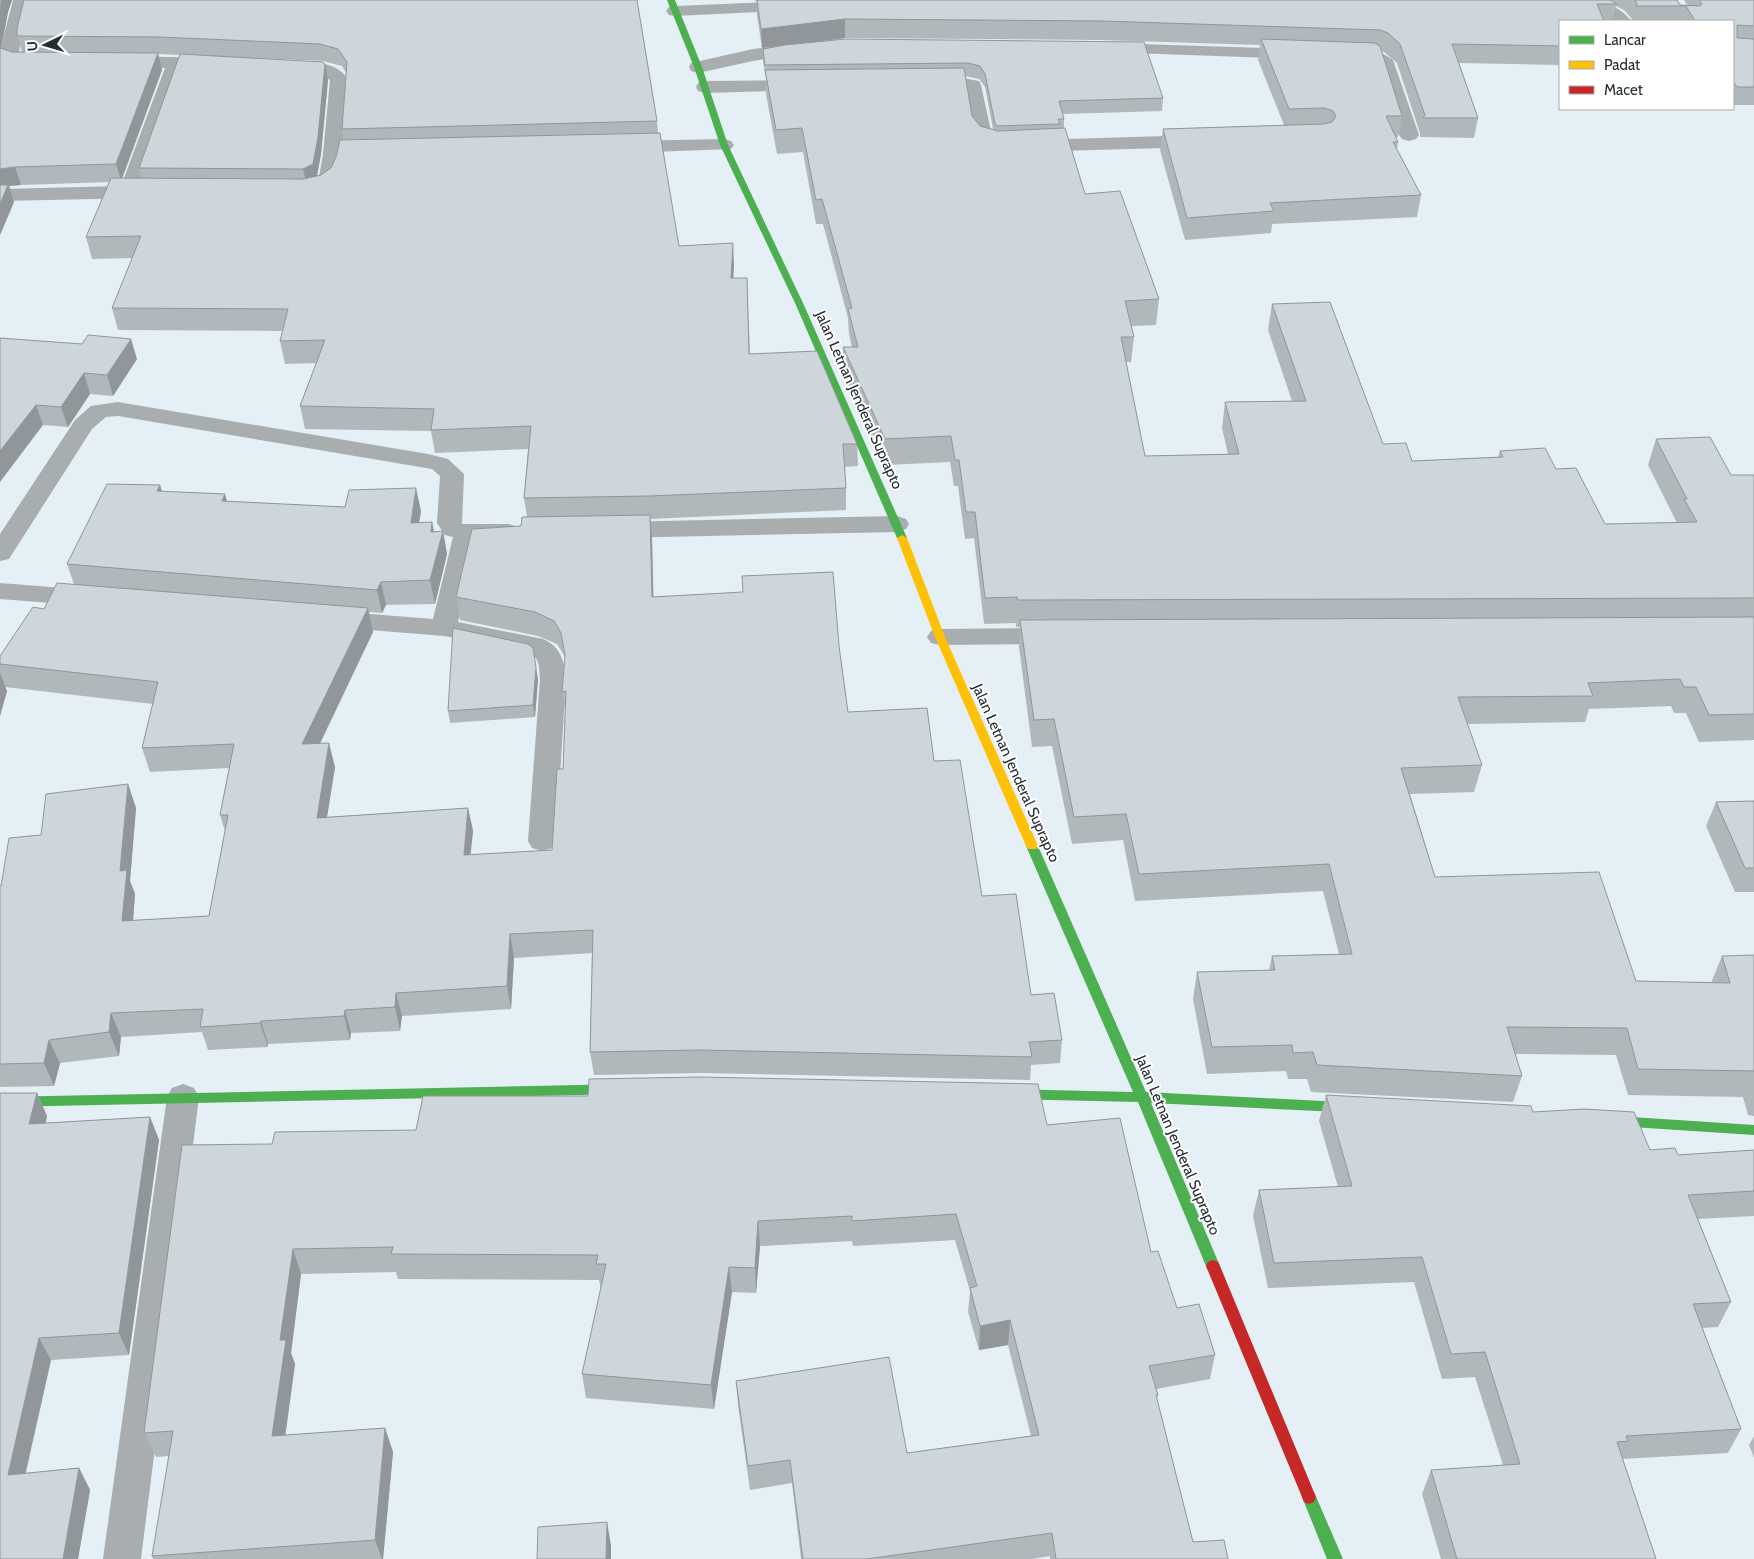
<svg xmlns="http://www.w3.org/2000/svg" width="1754" height="1559" font-family="Cabin,sans-serif">
  <style>
    .lines { fill: none; stroke-linecap: round; stroke-linejoin: round }
    .street { fill: #a8adaf; fill-rule: evenodd }
    .fast { fill: #4caf50; fill-rule: evenodd }
    .slow { fill: #ffc107; fill-rule: evenodd }
    .jam { fill: #c62828; fill-rule: evenodd }
    .wall { fill: #b0b8bc; fill-rule: evenodd }
    .shaded-wall { fill: #909699 }
    .building { fill: #cdd6db; stroke: #909699 }
    .labels { text-anchor: middle; stroke-width: 4; stroke-linejoin: round; paint-order: stroke }
    .street-label { font-size: 15px; fill: #252e32; stroke: #fff }
  </style>
  <rect width="100%" height="100%" fill="#e4f0f6"/>
  <g class="lines">
    <!-- street -->
    <g class="street">
      <path d="M13 0H31L20 44 19 55 49 57 51 61 49 65C39 67 4 70 1 58 0 44 10 14 13 0Z"/>
      <path d="M794 1 800 2 803 6 800 10 675 16 669 15 666 11 669 7 675 6Z"/>
      <path d="M1579 1C1599 2 1618 3 1631 21H1613L1600 13 1573 10 1570 6 1573 2Z"/>
      <path d="M1110 43 1297 49 1303 50 1306 54 1303 58 1297 59 1104 52 1101 48 1104 44Z"/>
      <path d="M799 44 805 45 808 49 805 53 753 61 698 73 691 71 689 67 691 63 753 49Z"/>
      <path d="M1352 50C1368 51 1380 50 1393 60L1419 135 1416 139 1409 141 1402 139 1399 135 1378 66 1372 62 1346 60 1343 56 1346 52Z"/>
      <path d="M122 56 214 58 221 60 223 64 221 68 183 69 141 186 151 188 154 192 151 196 144 198 0 201V189L121 186 165 68 115 66 113 62 115 58Z"/>
      <path d="M289 61C309 62 335 60 348 79L343 148 375 147 382 149 385 153 382 157 342 160C339 176 341 191 322 195 315 197 309 198 302 196L299 192 302 188 318 183 323 154 330 80 319 74 282 71 280 67 282 63Z"/>
      <path d="M957 77 979 81 981 85 993 140 995 141 1199 135 1206 137 1209 141 1206 145 1199 147 991 153C966 147 968 111 964 89L921 88 919 84 921 80Z"/>
      <path d="M803 80 810 82 812 86 810 90 705 93 698 91 696 87 698 83 705 81Z"/>
      <path d="M724 139 731 141 734 145 731 149 625 153 618 151 615 147 618 143 625 141Z"/>
      <path d="M118 402 428 454 448 459 464 474 462 524H509L518 527 521 532 518 537 509 540H476L458 622 543 639C561 647 564 660 566 679L556 841 552 848 542 851 532 848 528 841 540 679C539 666 540 658 528 652L444 636 333 627 324 625 320 619 324 613 333 611 433 619 453 537 445 535 437 523 440 476 432 469 118 416 106 417 92 429 9 559 0 561V534L75 420 91 406Z"/>
      <path d="M897 516 906 519 909 524 906 529 897 532 615 538 606 535 603 530 606 525 615 522Z"/>
      <path d="M0 583 89 590 98 592 102 598 98 604 89 606 0 599Z"/>
      <path d="M1056 628 1065 630 1069 636 1065 642 1056 644 940 645 931 643 927 637 931 631 940 629Z"/>
      <path d="M183 1084 194 1088 199 1097 141 1559H103L167 1097 172 1088Z"/>
    </g>
    <!-- fast -->
    <g class="fast">
      <path d="M667 0H675L702 67 728 145 803 303 907 538 906 540 902 541 897 538 795 303 720 145 694 67Z"/>
      <path d="M1032 842 1036 843 1038 846 1146 1092 1360 1103 1365 1104 1366 1108 1365 1112 1360 1113 1151 1103 1220 1266 1218 1270 1213 1272 1208 1270 1206 1266 1138 1102 1004 1099 999 1098 998 1094 999 1090 1004 1089 1133 1092 1026 846 1028 843Z"/>
      <path d="M626 1084 631 1085 632 1089 631 1093 626 1094 0 1107V1097Z"/>
      <path d="M1601 1115 1754 1125V1135L1601 1125 1596 1124 1594 1120 1596 1116Z"/>
      <path d="M1309 1490 1314 1492 1343 1559H1327L1302 1497 1304 1492Z"/>
    </g>
    <!-- slow -->
    <path class="slow" d="M902 535 907 538 945 637 1038 846 1036 849H1028L1026 846 935 637 897 538Z"/>
    <!-- jam -->
    <path class="jam" d="M1213 1260 1218 1262 1220 1266 1316 1497 1314 1502 1309 1504 1304 1502 1302 1497 1206 1266 1208 1262Z"/>
  </g>
  <!-- wall -->
  <g class="wall">
    <path d="M0 0H12L8 12 1 48 12 52H22L17 36 637 0 657 121 658 133 679 246 734 265 733 278H747L750 354 857 444 858 466 844 467 846 488V510L650 519 652 538 653 597 839 646 848 712 934 761 982 896 1031 995 1062 1040 1060 1063 1031 1065 1030 1080 702 1073 594 1075 590 1052 592 953 514 958 511 1009 402 1016 400 1031 351 1033 350 1040 268 1044V1047L208 1050 202 1032 121 1037 119 1056 60 1063 54 1086 0 1087V886H1L41 835 128 784 136 808 130 881 135 894 133 921 209 916 225 831 220 815 229 768 150 772 142 748 153 704 5 687 7 691 0 716V656L44 609 74 584 67 564 160 485 162 492 227 501 421 511 419 522 434 532 443 531 447 554 435 604 386 605 382 613 369 612 373 632 320 744 335 767 327 817 468 808 473 831 470 855 552 850 563 769 565 711 562 692 565 657 557 644 538 636 460 620 456 597 521 526 527 517 524 498 528 449 435 453 431 431 305 429 300 406 316 363 285 364 280 341 283 331 118 330 112 308 132 258 92 259 86 237 110 182 21 185 9 186 14 202 0 235ZM158 54 180 55 139 168 142 179H122L162 70ZM253 58 323 61 342 66 346 73 342 129 344 140 331 168 321 175 317 176 321 154 328 80Z"/>
    <path d="M755 0H1677L1680 5H1687L1684 0H1754V105H1733V21H1631L1632 19 1624 10 1616 6 1612 21H1560V65L1459 63 1478 118 1474 138 1420 137V133L1397 63 1384 52 1381 51 1402 116 1398 137H1395L1398 142 1397 149 1421 195 1417 217 1272 224 1271 233 1185 240 1160 150 1163 129 1284 125 1258 60 1260 45 1101 40 845 38 816 42 845 39 1163 98 1162 111 1063 114 1064 119V129L1085 194 1159 299 1156 325 1131 326 1134 337 1131 362H1126L1145 456 1228 454 1222 428 1225 402 1292 401 1268 330 1272 304 1383 444 1412 461 1498 457 1500 451 1556 469 1605 524 1677 523 1648 465 1656 439 1731 475H1754V740L1699 742 1686 713H1674L1671 706 1589 709 1585 722 1467 724 1482 765 1474 792 1410 794 1435 877 1636 981 1711 983 1722 956 1754 955V1116L1748 1115 1743 1097 1628 1095 1616 1055 1515 1054 1522 1076 1513 1102 1311 1092 1307 1079H1288L1286 1071 1207 1074 1193 999 1197 972 1269 970 1272 956 1339 954 1323 891 1135 901 1123 840 1072 844 1052 746 1032 747 1019 647 1020 627H1016V623L984 624 974 538 965 539 958 486H954L950 462 885 465 843 373V347H852L849 334 848 318 823 224H816L803 152 777 154 766 94V78L763 62V49L776 46 762 48 757 15V1H755ZM965 76 979 79 985 87 993 129 980 126 972 116Z"/>
    <path d="M0 338 137 359 113 396 90 394 68 427 43 425Z"/>
    <path d="M538 679 535 717 450 723 448 711Z"/>
    <path d="M1754 801V892H1735L1706 826 1716 802Z"/>
    <path d="M37 1093 47 1116 46 1123 150 1117 159 1140 129 1355 51 1360 26 1473 79 1468 90 1490 78 1559H0Z"/>
    <path d="M1326 1095 1533 1112 1650 1150 1678 1155 1754 1150V1216L1698 1219 1731 1302 1718 1327 1702 1328 1741 1429 1728 1453 1622 1459 1656 1559H1441L1422 1494 1431 1470 1503 1465 1475 1377 1442 1379 1414 1282 1268 1288 1253 1216 1259 1190 1338 1187 1319 1121Z"/>
    <path d="M1047 1125 1151 1252 1177 1308 1215 1355 1210 1379 1156 1389 1158 1395 1157 1399 1193 1542 1228 1559H1050V1556L1032 1559H801L792 1483 750 1490 738 1405 736 1381 907 1453 1031 1436 1008 1345 979 1350 968 1312 970 1291 955 1240 853 1246 852 1241 760 1246 756 1293 732 1292 714 1409 586 1398 582 1374 601 1289 599 1280 398 1279 396 1272 301 1274 291 1353 295 1364 285 1435 385 1428 393 1452 383 1559H153L152 1556 169 1456 156 1457 144 1433 272 1144Z"/>
    <path d="M1754 1436V1458L1749 1445Z"/>
  </g>
  <!-- shaded-wall -->
  <g class="shaded-wall">
    <path d="M2 0H12L8 12 1 49 0 60V10Z"/>
    <path d="M845 19V38L762 48 761 29Z"/>
    <path d="M158 53 162 70 121 181 116 164Z"/>
    <path d="M325 64 328 80 321 154 316 181 307 185 303 169Z"/>
    <path d="M15 167 21 185 9 186 14 202 0 235V169Z"/>
    <path d="M733 243 734 265 732 301 731 278Z"/>
    <path d="M131 339 137 359 113 396 107 375Z"/>
    <path d="M84 373 90 394 68 427 61 407Z"/>
    <path d="M36 405 43 425 0 482V451Z"/>
    <path d="M160 485 167 508 157 491Z"/>
    <path d="M416 488 421 511 415 546 411 523Z"/>
    <path d="M225 494 231 517 222 501Z"/>
    <path d="M650 515 652 538 654 620 652 597Z"/>
    <path d="M432 522 437 545 431 532Z"/>
    <path d="M443 531 447 554 435 604 430 580Z"/>
    <path d="M381 582 386 605 382 613 377 590Z"/>
    <path d="M368 608 373 632 308 768 302 744Z"/>
    <path d="M536 667 538 679 535 717 533 705Z"/>
    <path d="M0 673 7 691 0 716Z"/>
    <path d="M329 743 335 767 323 842 317 818Z"/>
    <path d="M128 784 136 808 130 881 135 894 131 945 122 921 120 871Z"/>
    <path d="M468 808 473 831 468 879 464 855Z"/>
    <path d="M510 934 514 958 511 1009 507 986Z"/>
    <path d="M396 993 402 1016 400 1031 395 1007Z"/>
    <path d="M345 1010 351 1033 350 1040 344 1016Z"/>
    <path d="M111 1013 121 1037 119 1056 109 1032Z"/>
    <path d="M261 1021 268 1044V1047L260 1023Z"/>
    <path d="M49 1040 60 1063 54 1086 44 1063Z"/>
    <path d="M37 1093 47 1116 40 1147 29 1124Z"/>
    <path d="M150 1117 159 1140 129 1355 119 1333Z"/>
    <path d="M758 1221 760 1246 756 1293 755 1268Z"/>
    <path d="M293 1249 301 1274 291 1353 295 1364 282 1460 272 1436 280 1340Z"/>
    <path d="M729 1267 732 1292 714 1409 711 1385Z"/>
    <path d="M1010 1320 1008 1345 979 1350 980 1326Z"/>
    <path d="M39 1338 51 1360 20 1496 8 1475Z"/>
    <path d="M385 1428 393 1452 383 1559H382L375 1540Z"/>
    <path d="M79 1468 90 1490 78 1559H63Z"/>
    <path d="M607 1522 611 1545V1559H606Z"/>
  </g>
  <!-- building -->
  <g class="building">
    <path d="M0 0H2L0 10Z"/>
    <path d="M24 0H637L657 121 342 129 347 62 338 49 320 44 160 37 17 36V28Z"/>
    <path d="M757 0H1611L1617 4H1597L1604 21H1560V46L1452 44 1478 118H1423L1425 115 1400 44 1388 33 1380 30 1103 21 845 19 761 29Z"/>
    <path d="M1635 0H1677L1680 5 1700 6 1702 4 1699 0H1754V26L1737 25V38L1754 39V87H1737L1733 81V21H1695L1686 6H1636L1637 3Z"/>
    <path d="M845 39 1144 42 1163 98 1059 101 1064 119H1058L1060 124 997 126 995 124 985 74 980 66 968 63 765 65 763 49 785 45Z"/>
    <path d="M1261 39 1375 43 1380 46 1402 116H1386L1398 142H1393L1421 195 1270 203 1274 211 1187 218 1163 129 1324 124 1332 122 1336 116 1333 111 1325 108 1289 109Z"/>
    <path d="M0 48 12 52 158 53 116 164 15 167 0 169Z"/>
    <path d="M180 54 323 62 325 64 318 137 313 164 303 169 139 168Z"/>
    <path d="M964 68 972 116 980 126 998 131 1065 128 1085 194 1120 191 1159 299 1125 301 1134 337H1121L1145 456 1239 454 1225 402 1306 401 1272 304 1330 302 1383 444 1406 443 1412 461 1503 457 1500 451 1545 448 1556 469 1576 468 1605 524 1697 522 1684 499H1687L1656 439 1710 437 1731 475H1754V598L1018 600 1017 597 985 598 975 512H966L959 460H955L951 436 885 439 843 347H858L848 309 852 308 822 199 816 200 802 128 776 130 765 70Z"/>
    <path d="M660 133 679 246 733 243 731 278H747L749 354 817 351 857 444H843L846 488 649 496 524 498 531 426 431 430 434 409 300 406 325 340 280 341 288 309 112 308 141 236 86 237 111 178 303 179 321 175 331 168 336 157 340 140Z"/>
    <path d="M0 185H8L0 204Z"/>
    <path d="M88 335 131 339 107 375 84 373 61 407 36 405 0 451V338L82 344Z"/>
    <path d="M107 484 160 485 157 491 225 494 222 501 345 507 349 490 416 488 411 523 432 522 431 532 443 531 430 580 381 582 377 590 67 564Z"/>
    <path d="M650 515 652 597 743 592 742 576 833 572 839 646 848 712 927 708 934 761 960 760 982 896 1016 894 1031 995 1054 993 1062 1040 1029 1042 1032 1057 700 1050 590 1052 593 930 510 934 507 986 396 993 395 1007 345 1010 344 1016 261 1021 260 1023 200 1027 203 1009 111 1013 109 1032 49 1040 44 1063 0 1064V886H1L9 838 41 835 46 794 128 784 120 871 127 870 122 921 209 916 228 815H220L234 744 142 748 158 682 0 664V656L33 607 44 609 57 583 368 608 302 744 329 743 317 818 468 808 464 855 552 850 557 769H563L566 691 562 692 565 655 561 633 554 621 535 612 456 597 472 529 521 526 522 517Z"/>
    <path d="M1754 617V714L1709 715 1696 687H1684L1680 679 1588 683 1593 696 1458 697 1482 765 1401 768 1435 877 1599 872 1636 981 1730 983 1722 956 1754 955V1071L1638 1069 1627 1028 1507 1027 1522 1076 1317 1065 1313 1052 1293 1053 1292 1045 1212 1047 1197 972 1275 970 1272 956 1352 954 1329 864 1139 874 1126 814 1074 817 1054 719 1034 720 1020 620Z"/>
    <path d="M453 628 528 644 533 648 536 667 533 705 448 711Z"/>
    <path d="M1754 801V868H1745L1716 802Z"/>
    <path d="M700 1077 1038 1084 1047 1125 1120 1118 1151 1252 1158 1251 1177 1308 1199 1304 1215 1355 1149 1366 1158 1395H1156L1193 1542 1224 1540 1228 1559H1056L1052 1533 867 1559H803L790 1460 748 1466 736 1381 889 1357 907 1453 1039 1435 1010 1320 980 1326 970 1288 977 1286 956 1214 852 1221V1216L758 1221 755 1268 729 1267 711 1385 582 1374 606 1264H596L598 1255 391 1254 393 1247 293 1249 280 1340H286L272 1436 385 1428 375 1540 152 1556 173 1431 144 1433 182 1145 272 1144 275 1132 416 1130 423 1096H588L589 1079Z"/>
    <path d="M0 1093H37L29 1124 150 1117 119 1333 39 1338 8 1475 79 1468 63 1559H0Z"/>
    <path d="M1326 1095 1531 1106 1533 1112 1584 1109 1634 1112 1650 1150 1675 1148 1678 1155 1754 1150V1191L1688 1195 1731 1302 1693 1304 1741 1429 1626 1436 1628 1441 1617 1442 1656 1559H1457L1431 1470 1520 1464 1485 1352 1451 1354 1422 1257 1274 1263 1259 1190 1352 1186Z"/>
    <path d="M607 1522 606 1559H537L538 1527Z"/>
  </g>
  <g class="labels">
    <!-- street labels -->
    <g class="street-label">
      <text transform="translate(859 400) rotate(66)" y="5">Jalan Letnan Jenderal Suprapto</text>
      <text transform="translate(1016 773) rotate(66)" y="5">Jalan Letnan Jenderal Suprapto</text>
      <text transform="translate(1178 1145) rotate(67)" y="5">Jalan Letnan Jenderal Suprapto</text>
    </g>
  </g>
  <!-- legend -->
  <rect x="1559" y="20" width="175" height="90" fill="#ffffff" stroke="#a8abad"/>
  <rect x="1569" y="36" width="25" height="8" fill="#4caf50" stroke="#a8abad"/>
  <text x="1604" y="45" font-size="15" fill="#252e32">Lancar</text>
  <rect x="1569" y="61" width="25" height="8" fill="#ffc107" stroke="#a8abad"/>
  <text x="1604" y="70" font-size="15" fill="#252e32">Padat</text>
  <rect x="1569" y="86" width="25" height="8" fill="#c62828" stroke="#a8abad"/>
  <text x="1604" y="95" font-size="15" fill="#252e32">Macet</text>
  <!-- north arrow -->
  <g transform="translate(45 45) rotate(265)" stroke="#ffffff" stroke-width="4" paint-order="stroke">
  <path d="M0-4L9 19L0 12L-9 19Z" fill="#252e32"/>
  <text y="-8" font-size="14" font-weight="bold" text-anchor="middle" fill="#252e32">U</text>
  </g>
</svg>
